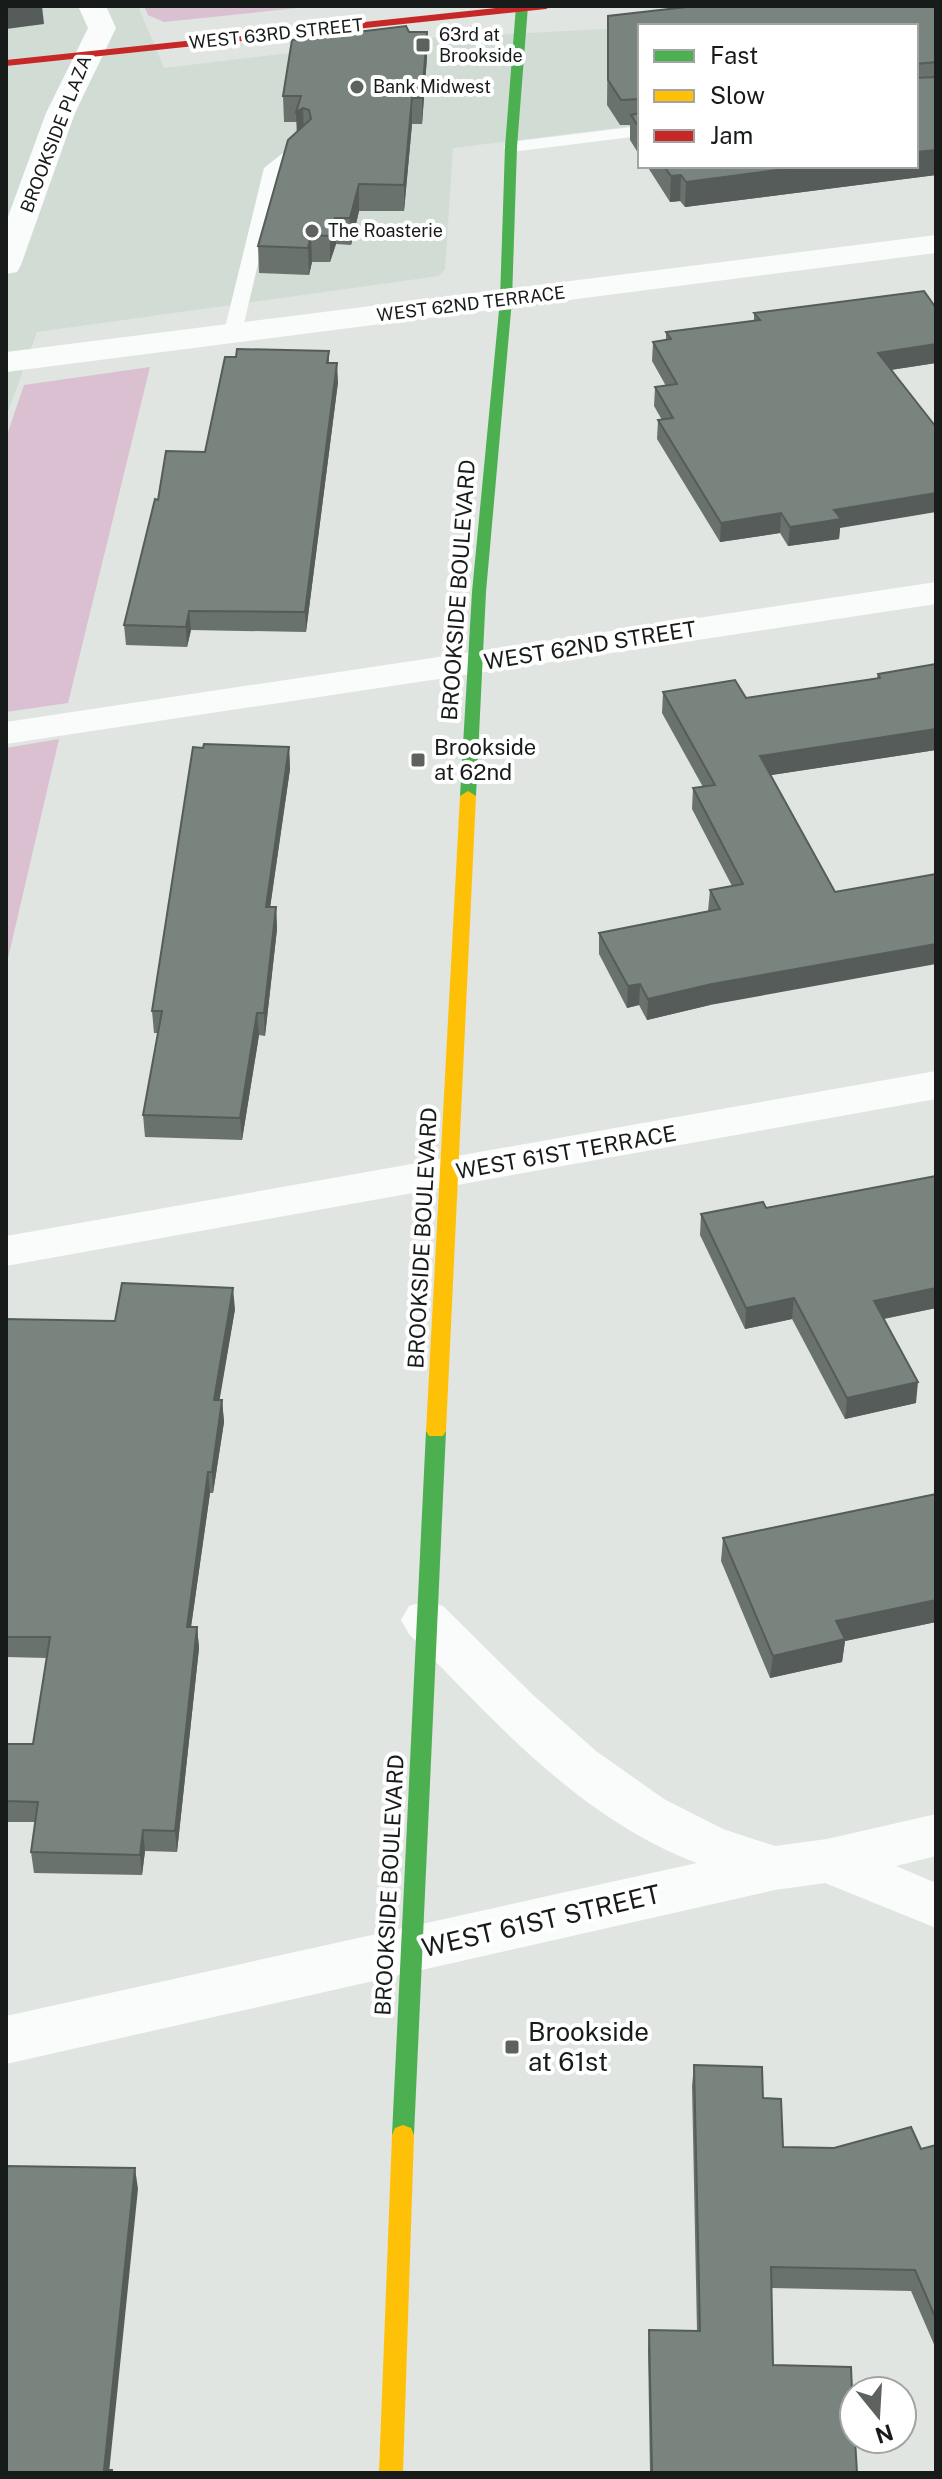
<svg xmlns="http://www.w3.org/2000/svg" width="942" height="2479" font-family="'Public Sans',sans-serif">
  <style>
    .built { fill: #d0dcd4 }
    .green { fill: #dbc0d2 }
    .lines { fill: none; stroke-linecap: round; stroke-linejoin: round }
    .lane { fill: #fafbfb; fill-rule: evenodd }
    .street { fill: #fafbfb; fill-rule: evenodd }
    .fast { fill: #4caf50; fill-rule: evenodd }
    .slow { fill: #ffc107; fill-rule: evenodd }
    .jam { fill: #c62828; fill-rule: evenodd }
    .wall { fill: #69726d }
    .shaded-wall { fill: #555c59 }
    .building { fill: #7a847f; stroke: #555c59; stroke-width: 2 }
    .poi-dot { fill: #5d625f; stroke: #fff; stroke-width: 3 }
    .labels { text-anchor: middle; stroke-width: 8; stroke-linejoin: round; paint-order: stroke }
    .far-street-label { font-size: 18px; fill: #171b19; stroke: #fff }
    .far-poi-label { font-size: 18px; fill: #171b19; stroke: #fff; text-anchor: start }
    .street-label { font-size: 22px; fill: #171b19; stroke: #fff }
    .poi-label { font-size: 22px; fill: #171b19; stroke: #fff; text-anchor: start }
    .near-street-label { font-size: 26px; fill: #171b19; stroke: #fff }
    .near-poi-label { font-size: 26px; fill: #171b19; stroke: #fff; text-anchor: start }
  </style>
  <rect width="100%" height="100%" fill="#e0e5e2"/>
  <!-- built -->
  <path class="built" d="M6 6H138L164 68 409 39 606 29 798 6 916 26H640V125L453 148 445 269 439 276 37 332 6 417Z"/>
  <!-- green -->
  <g class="green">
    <path d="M144 6H317L164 22 148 15Z"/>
    <path d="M150 367 68 703 6 712V438L24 385Z"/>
    <path d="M59 739 6 967V748Z"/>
  </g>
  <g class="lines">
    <!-- lane -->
    <g class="lane">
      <path d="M640 126V136L511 152 503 147 511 142Z"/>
      <path d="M303 137 309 139V145L280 170 242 332 233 337 227 336 224 332 264 168Z"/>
    </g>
    <!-- street -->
    <g class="street">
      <path d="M78 6H106L116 28 75 113 21 265 17 272 6 274V222L46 113 88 28Z"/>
      <path d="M936 235V253L6 372V352Z"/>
      <path d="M936 582V604L6 744V722Z"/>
      <path d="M936 1071V1099L6 1266V1236Z"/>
      <path d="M426 1601 443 1606 533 1695 596 1751 664 1799 723 1829 775 1846 827 1839 936 1814V1856L896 1866 936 1883V1928L825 1883 775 1890 6 2064V2016L697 1863C580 1819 494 1721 409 1634L401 1620 409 1606Z"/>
    </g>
    <!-- fast -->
    <g class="fast">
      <path d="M516 6H528L517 147 512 300 486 592 476 796 468 801 460 796 472 592 500 300 505 147Z"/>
      <path d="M436 1424 443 1426 446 1431 414 2135 411 2142 403 2145 395 2142 392 2135 426 1431 429 1426Z"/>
    </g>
    <!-- slow -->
    <g class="slow">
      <path d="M468 791 476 796 446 1431 443 1436H429L426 1431 460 796Z"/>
      <path d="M403 2125 411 2128 414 2135 403 2473H379L392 2135 395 2128Z"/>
    </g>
    <!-- jam -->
    <path class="jam" d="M514 6H552L546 9 6 66V60Z"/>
  </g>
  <!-- wall -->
  <g class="wall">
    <path d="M936 6V175L685 207 680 201 670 202 647 166H916L640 26V156L630 140V125H620L607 105 608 16Z"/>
    <path d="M409 32H427V57L422 124H412L404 211H359L351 245 336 244 330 262H312L309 275 259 273 258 246 297 132V122H284L283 96Z"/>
    <path d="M936 308V363L891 370 840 528 839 539 788 546 780 533 720 542 657 439 658 420H662L654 406 655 387 666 386 652 361 653 342 666 340V332L754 321V313Z"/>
    <path d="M329 351V363L338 382 306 632 191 630 187 647 126 645 124 625 158 500 205 452 236 357Z"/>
    <path d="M878 674 936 750 771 775 710 1005 647 1020 639 1005 627 1008 599 954V933L708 911 710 890 732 886 692 809 693 788 703 787 662 713 663 692 746 698 877 678Z"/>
    <path d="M289 747 290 769 270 907H276L277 929 265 1036 259 1035 242 1140 145 1137 143 1115 158 1033H154L152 1011Z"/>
    <path d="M936 1176V1308L884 1319 916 1403 845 1419 792 1319 745 1329 700 1235 701 1214 766 1208Z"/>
    <path d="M235 1309 219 1400H222L224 1422 213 1493H210L191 1627H197L199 1648 177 1852 145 1851 142 1875 34 1873 31 1852 35 1822H6V1744H33L47 1658 6 1657V1319L115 1321Z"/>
    <path d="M936 1494V1622L845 1641 842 1662 770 1678 721 1561 723 1538Z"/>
    <path d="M694 2065 763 2098 783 2147 921 2149 936 2145V2349L911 2291 771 2288 773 2365 857 2473H650L648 2350 649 2330 697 2331 692 2086Z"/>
  </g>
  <!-- shaded-wall -->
  <g class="shaded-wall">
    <path d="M6 6H42L44 24 6 29Z"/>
    <path d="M427 32V57L422 124V98Z"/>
    <path d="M412 98V124L404 211V185Z"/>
    <path d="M303 108 304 134 297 138 296 112Z"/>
    <path d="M936 150V175L685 207 686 182 808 166H916V152Z"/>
    <path d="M681 175 680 201 670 202 671 176Z"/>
    <path d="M359 184V211L351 245 350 218Z"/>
    <path d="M335 218 336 244 330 262V236Z"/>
    <path d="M311 235 312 262 309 275 308 248Z"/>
    <path d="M936 344V363L876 372 878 353Z"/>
    <path d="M337 363 338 382 306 632 305 612Z"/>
    <path d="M936 493V512L840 528 839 539 788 546 790 527 834 510Z"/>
    <path d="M781 513 780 533 720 542 721 523Z"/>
    <path d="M189 611 191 630 187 647 186 627Z"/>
    <path d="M936 729V750L759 777 760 756Z"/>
    <path d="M289 747 290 769 267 929 266 907Z"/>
    <path d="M276 907 277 929 265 1036 264 1013Z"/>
    <path d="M936 944V964L710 1005 647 1020 648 999 712 984Z"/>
    <path d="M640 984 639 1005 627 1008 628 986Z"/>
    <path d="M257 1013 259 1035 242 1140 240 1118Z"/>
    <path d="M233 1288 235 1309 216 1421 214 1400Z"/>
    <path d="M936 1288V1308L872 1321 874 1301Z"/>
    <path d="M794 1298 792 1319 745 1329 746 1308Z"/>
    <path d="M918 1382 916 1403 845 1419 847 1398Z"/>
    <path d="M222 1400 224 1422 213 1493 212 1472Z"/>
    <path d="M208 1472 210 1493 188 1648 187 1627Z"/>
    <path d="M936 1600V1622L845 1641 842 1662 770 1678 773 1656 836 1621Z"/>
    <path d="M197 1627 199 1648 177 1852 175 1831Z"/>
    <path d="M143 1830 145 1851 142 1875 140 1855Z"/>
    <path d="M135 2168 138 2189 109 2473 104 2470Z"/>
  </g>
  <!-- building -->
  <g class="building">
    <path d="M695 6H936V62L916 64V78L936 77V150L916 152V26H640V99L621 100 608 80V16Z"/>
    <path d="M406 26 409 32H427L422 98H412L404 185 359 184 350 218H335L330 236 311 235 308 248 258 246 288 140 311 119 309 110 303 108 296 112 301 96H283L292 40Z"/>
    <path d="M640 113V129L631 115Z"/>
    <path d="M664 166H808L686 182 681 175 671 176Z"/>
    <path d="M924 291 936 308V344L878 353 936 427V493L834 510 841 519 790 527 781 513 721 523 658 420 673 418 655 387 677 384 653 342 671 339 666 332 760 320 754 313Z"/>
    <path d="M237 349 329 351 327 363H337L305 612 189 611 186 627 124 625 155 499 158 500 166 451 205 452 225 357H236Z"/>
    <path d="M936 664V729L760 756 835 892 936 874V944L712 984 648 999 640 984 628 986 599 933 720 909 710 890 743 884 693 788 715 785 663 692 735 680 746 698 880 678 878 674Z"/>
    <path d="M204 744 289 747 266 907H276L264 1013H257L240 1118 143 1115 162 1011H152L193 747 203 748Z"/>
    <path d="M936 1176V1288L874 1301 918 1382 847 1398 794 1298 746 1308 701 1214 763 1202 766 1208Z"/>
    <path d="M122 1283 233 1288 214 1400H222L212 1472H208L187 1627H197L175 1831 143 1830 140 1855 31 1852 38 1802 6 1801V1744H33L50 1637H6V1319L115 1321Z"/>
    <path d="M936 1494V1600L836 1621 845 1639 773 1656 723 1538Z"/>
    <path d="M694 2065 762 2067 763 2098 781 2099 783 2147 834 2148 911 2127 921 2149 936 2145V2319L915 2270 771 2267 773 2365 851 2367 854 2439H855L857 2473H652L649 2330 700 2331Z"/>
    <path d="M6 2166 135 2168 104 2470H112V2473H6Z"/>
  </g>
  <!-- markers -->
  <g class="poi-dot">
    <rect x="415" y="37" width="16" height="16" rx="4"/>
    <circle cx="357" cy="87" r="8"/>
    <circle cx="312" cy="231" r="8"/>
    <rect x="410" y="752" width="16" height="16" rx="4"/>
    <rect x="504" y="2039" width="16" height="16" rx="4"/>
  </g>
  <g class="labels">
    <!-- far-street labels -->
    <g class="far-street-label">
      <text transform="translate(276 34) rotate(-6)" y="6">WEST 63RD STREET</text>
      <text transform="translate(56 134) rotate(-69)" y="6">BROOKSIDE PLAZA</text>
      <text transform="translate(471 304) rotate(-7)" y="6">WEST 62ND TERRACE</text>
    </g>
    <!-- far-poi labels -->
    <g class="far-poi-label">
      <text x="439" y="41">63rd at<tspan x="439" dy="21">Brookside</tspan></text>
      <text x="373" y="93">Bank Midwest</text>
      <text x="328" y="237">The Roasterie</text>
    </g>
    <!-- street labels -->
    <g class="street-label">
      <text transform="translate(458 590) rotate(-86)" y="8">BROOKSIDE BOULEVARD</text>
      <text transform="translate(590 645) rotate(-9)" y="8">WEST 62ND STREET</text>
      <text transform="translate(566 1152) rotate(-10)" y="8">WEST 61ST TERRACE</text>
      <text transform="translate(422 1238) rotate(-87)" y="8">BROOKSIDE BOULEVARD</text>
      <text transform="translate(389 1885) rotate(-87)" y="8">BROOKSIDE BOULEVARD</text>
    </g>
    <!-- poi labels -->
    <g class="poi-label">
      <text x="434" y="755">Brookside<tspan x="434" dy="25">at 62nd</tspan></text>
    </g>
    <!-- near-street labels -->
    <g class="near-street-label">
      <text transform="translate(541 1921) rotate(-13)" y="9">WEST 61ST STREET</text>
    </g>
    <!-- near-poi labels -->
    <g class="near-poi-label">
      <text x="528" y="2041">Brookside<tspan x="528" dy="30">at 61st</tspan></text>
    </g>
  </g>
  <!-- border -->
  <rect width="942" height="2479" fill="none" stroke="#171b19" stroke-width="16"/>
  <!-- legend -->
  <rect x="638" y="24" width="280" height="144" fill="#ffffff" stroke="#a2a4a3" stroke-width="2"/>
  <rect x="654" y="50" width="40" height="12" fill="#4caf50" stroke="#a2a4a3" stroke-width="2"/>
  <text x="710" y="64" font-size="24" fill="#171b19">Fast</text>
  <rect x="654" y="90" width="40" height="12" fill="#ffc107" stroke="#a2a4a3" stroke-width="2"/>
  <text x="710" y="104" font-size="24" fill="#171b19">Slow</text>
  <rect x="654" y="130" width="40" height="12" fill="#c62828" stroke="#a2a4a3" stroke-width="2"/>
  <text x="710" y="144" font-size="24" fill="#171b19">Jam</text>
  <!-- north arrow -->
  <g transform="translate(878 2415) rotate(162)"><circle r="38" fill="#ffffff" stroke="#a2a4a3" stroke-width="2"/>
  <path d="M0-6L14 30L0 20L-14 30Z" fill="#5d625f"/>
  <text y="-12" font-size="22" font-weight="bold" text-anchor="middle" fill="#171b19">N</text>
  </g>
</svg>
